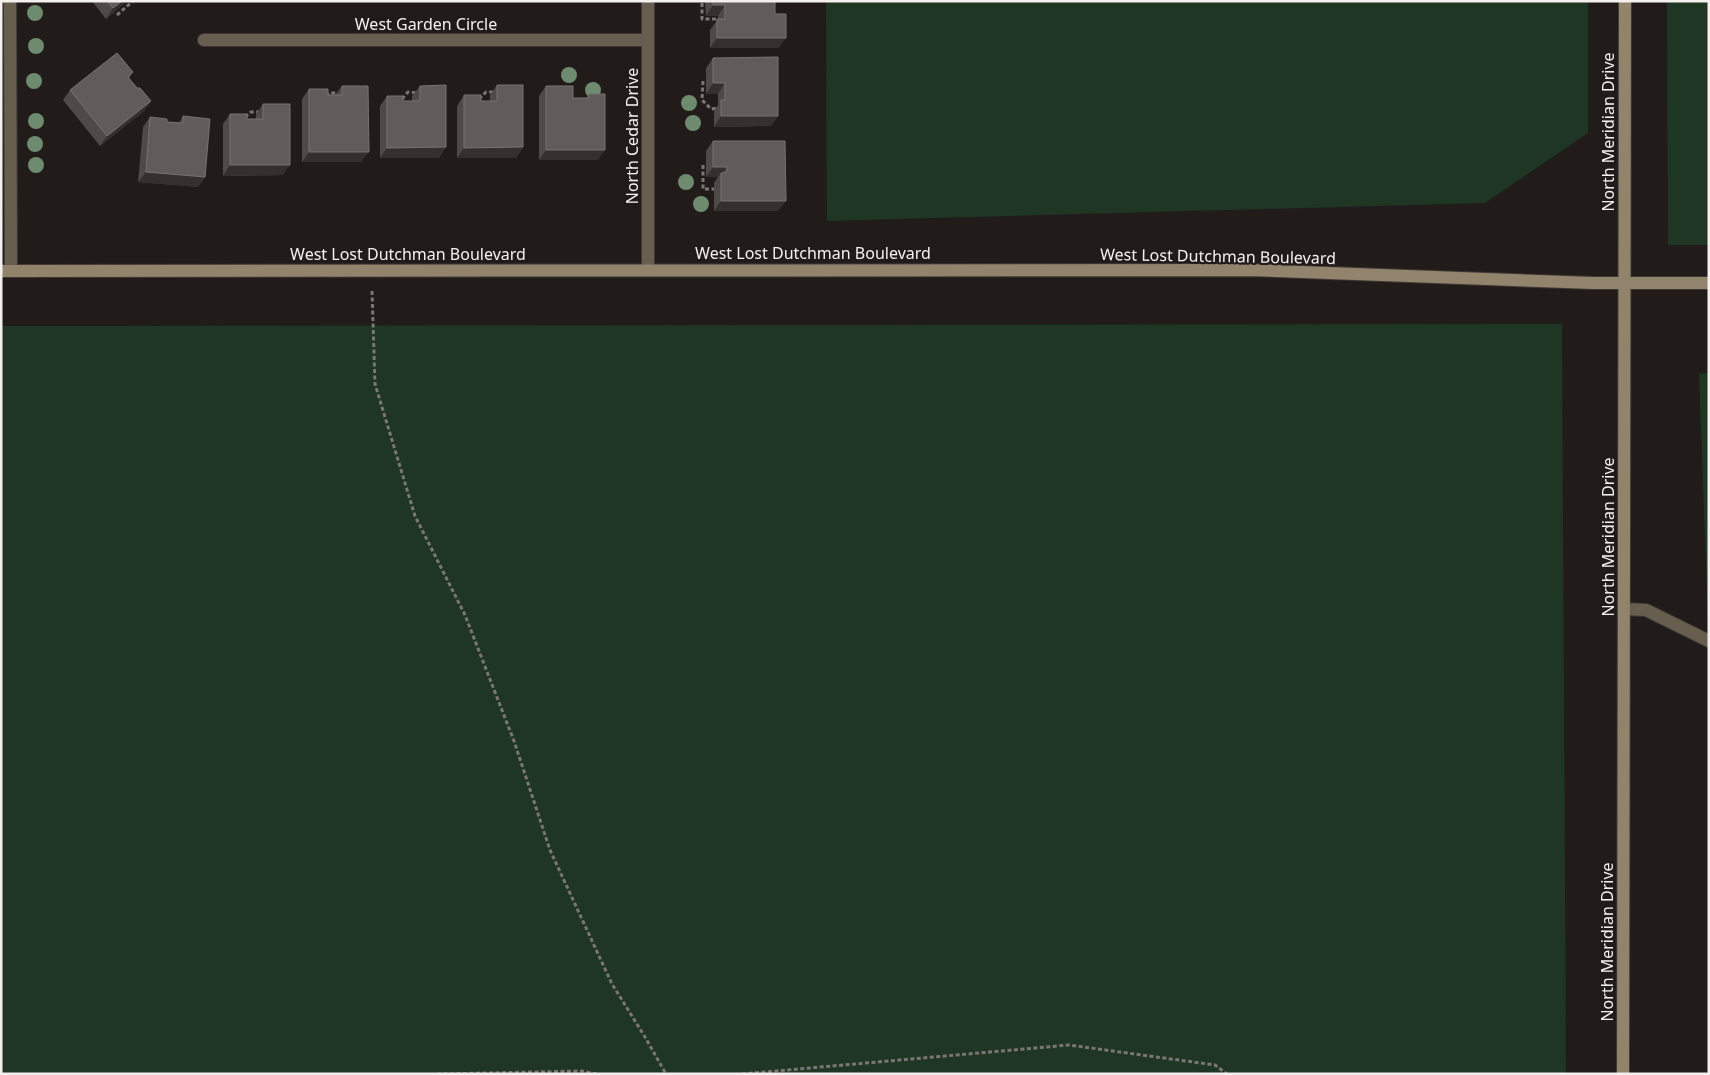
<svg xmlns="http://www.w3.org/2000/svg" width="1710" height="1075" font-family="'Noto Sans',sans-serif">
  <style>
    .green { fill: #1e3623 }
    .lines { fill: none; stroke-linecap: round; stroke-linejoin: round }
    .lane-casing { stroke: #3f3a37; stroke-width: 14 }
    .street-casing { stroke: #3f3a37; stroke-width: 14 }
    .secondary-casing { stroke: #3f3a37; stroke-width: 14 }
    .path { stroke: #7b7674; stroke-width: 3; stroke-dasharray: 4 2.5; stroke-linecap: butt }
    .lane { stroke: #675e50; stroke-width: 12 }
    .street { stroke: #675e50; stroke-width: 12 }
    .secondary { stroke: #92836c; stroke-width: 12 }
    .tree { fill: #6e8a6f }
    .wall { fill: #4f4948 }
    .shaded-wall { fill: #352f2d }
    .building { fill: #615b59; stroke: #787271 }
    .labels { text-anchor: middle; stroke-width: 4.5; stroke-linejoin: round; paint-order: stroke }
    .street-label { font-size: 16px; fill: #f4f0ee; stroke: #211c19 }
  </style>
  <rect width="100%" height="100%" fill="#211c19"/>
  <!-- green -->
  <g class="green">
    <path d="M826 1H1588V133L1485 203 827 221Z"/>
    <path d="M1667 1H1709V245H1668Z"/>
    <path d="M1562 324 1566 1074H1V326Z"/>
    <path d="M1709 373V647L1699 374Z"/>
  </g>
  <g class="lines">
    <defs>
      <path id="lane" d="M1624 609 1646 610 1709 641"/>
      <g id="street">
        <path d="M10 1 11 271"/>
        <path d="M204 40H648"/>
        <path d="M648 270V1"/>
      </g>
      <g id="secondary">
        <path d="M1 271 1249 270 1593 283H1709"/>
        <path d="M1623 1074 1625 1"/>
      </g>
    </defs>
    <!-- lane casing -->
    <use href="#lane" class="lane-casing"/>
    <!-- street casing -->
    <use href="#street" class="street-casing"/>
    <!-- secondary casing -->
    <use href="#secondary" class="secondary-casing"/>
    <!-- path -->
    <g class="path">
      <path d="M702 3V19H718"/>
      <path d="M117 15 133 1"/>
      <path d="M703 81 702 100 711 109 718 108"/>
      <path d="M326 96 329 93H341"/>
      <path d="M402 99 408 92 418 93"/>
      <path d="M479 99 486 92H495"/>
      <path d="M245 117 251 112H262"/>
      <path d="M703 165V189H714"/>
      <path d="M372 291 375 384 415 516 465 615 514 741 550 850 612 984 645 1037 666 1074"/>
      <path d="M437 1074 582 1071 597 1074"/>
      <path d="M742 1074 1069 1045 1215 1065 1227 1074"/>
    </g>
    <!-- lane -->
    <use href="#lane" class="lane"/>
    <!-- street -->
    <use href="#street" class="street"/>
    <!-- secondary -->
    <use href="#secondary" class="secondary"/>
  </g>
  <!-- trees -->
  <g class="tree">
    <circle cx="35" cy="13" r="8"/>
    <circle cx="36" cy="46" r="8"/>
    <circle cx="569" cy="75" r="8"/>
    <circle cx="34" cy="81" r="8"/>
    <circle cx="593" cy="90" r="8"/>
    <circle cx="689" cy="103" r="8"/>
    <circle cx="36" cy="121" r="8"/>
    <circle cx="693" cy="123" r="8"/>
    <circle cx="35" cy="144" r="8"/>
    <circle cx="36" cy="165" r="8"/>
    <circle cx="686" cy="182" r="8"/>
    <circle cx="701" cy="204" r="8"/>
  </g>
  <!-- wall -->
  <g class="wall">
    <path d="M92 1H127L106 19Z"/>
    <path d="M705 1H775V14L779 48H710V30L718 19V16H706Z"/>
    <path d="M713 58 778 116 771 126 714 127V111L718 105V94H706V68Z"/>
    <path d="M133 72 129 78 137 88 151 101 144 111 100 146 63 100 70 90Z"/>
    <path d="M497 85 523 147 516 158H457V106L464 95 481 101H490V95Z"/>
    <path d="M342 86 361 162H302V99L309 89 328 95H335Z"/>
    <path d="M420 86 446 147 439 158H380V106L387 96 403 101H412V96Z"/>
    <path d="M546 86 573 98H586L589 94 598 160H539V96Z"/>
    <path d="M263 104 283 175 223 176V124L230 114 247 119H256V114Z"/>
    <path d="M183 116 205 177 198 187 138 182 143 127 150 117 167 122 179 123Z"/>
    <path d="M713 141 778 211H714V183L718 177H706V151Z"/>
  </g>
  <!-- shaded-wall -->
  <g class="shaded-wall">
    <path d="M122 1H127L106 19 113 8Z"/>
    <path d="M713 5H725L718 16H706Z"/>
    <path d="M717 38H786L779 48H710Z"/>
    <path d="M713 83H725L718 94H706Z"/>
    <path d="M151 101 144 111 100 146 107 136Z"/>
    <path d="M721 116H778L771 126 714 127Z"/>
    <path d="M446 147 439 158H380L387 148Z"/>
    <path d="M523 147 516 158H457L464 148Z"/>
    <path d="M546 150H605L598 160H539Z"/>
    <path d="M309 152H369L361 162H302Z"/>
    <path d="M230 165H290L283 175 223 176Z"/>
    <path d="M713 167H727L721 175V173L718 177H706Z"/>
    <path d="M146 172 205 177 198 187 138 182Z"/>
    <path d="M721 201H786L778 211H714Z"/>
  </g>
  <!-- building -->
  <g class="building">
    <path d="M107 1H122L113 8Z"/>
    <path d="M713 1H775V14H786V38H717V19H725V5H713Z"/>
    <path d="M117 53 133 72 128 77 137 88H140L151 101 107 136 70 90Z"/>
    <path d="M778 57V116H721V100H725V83H713V58Z"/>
    <path d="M446 85V147L387 148V96H403V101H420V86Z"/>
    <path d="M497 85H523V147L464 148V95H481V101H497Z"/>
    <path d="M342 86H368L369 152H309V89H328V95H342Z"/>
    <path d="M546 86H573V98H589V94H605V150H546Z"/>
    <path d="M263 104H290V165H230V114H247V119H263Z"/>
    <path d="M183 116 210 119 205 177 146 172 150 117 167 119V122L183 123Z"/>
    <path d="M713 141H785L786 201H721V173L727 172V167H713Z"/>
  </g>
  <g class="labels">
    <!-- street labels -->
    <g class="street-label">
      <text x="426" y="30">West Garden Circle</text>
      <text transform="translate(1608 132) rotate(-90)" y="6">North Meridian Drive</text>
      <text transform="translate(632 136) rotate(-90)" y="6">North Cedar Drive</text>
      <text x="813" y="259">West Lost Dutchman Boulevard</text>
      <text x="408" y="260">West Lost Dutchman Boulevard</text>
      <text transform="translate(1218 256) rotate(1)" y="6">West Lost Dutchman Boulevard</text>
      <text transform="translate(1608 537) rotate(-90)" y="6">North Meridian Drive</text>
      <text transform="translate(1607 942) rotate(-90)" y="6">North Meridian Drive</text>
    </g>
  </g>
  <!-- border -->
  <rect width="1710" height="1075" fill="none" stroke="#f4f0ee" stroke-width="5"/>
</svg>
